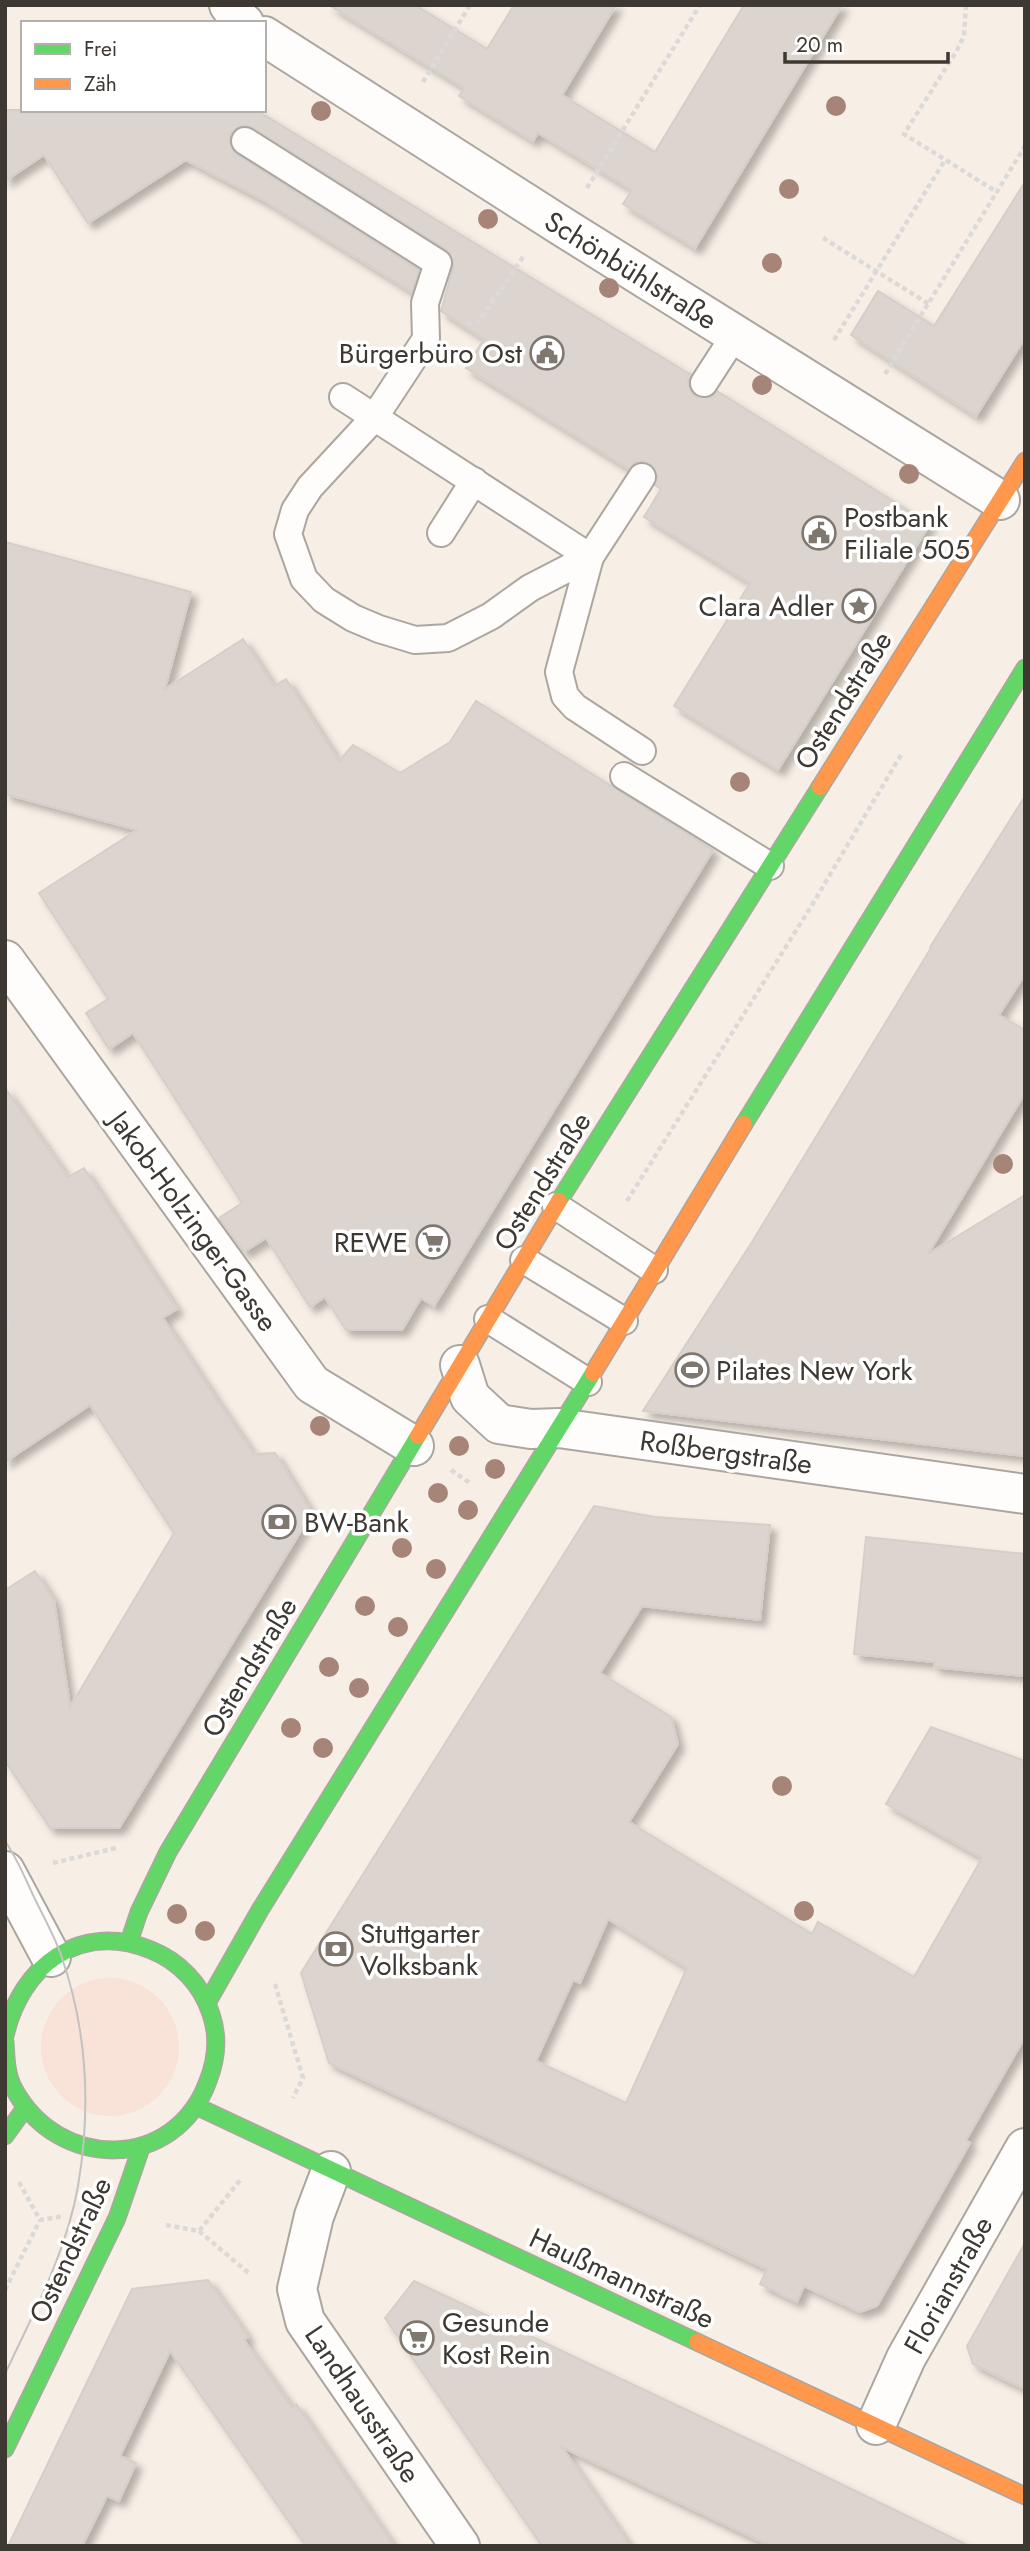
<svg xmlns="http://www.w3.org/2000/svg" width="1030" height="2551" font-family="Jost,sans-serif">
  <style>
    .green { fill: #f9e2d8 }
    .building { fill: #dcd5cf; stroke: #d6cfc9; stroke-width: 2; fill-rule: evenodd; filter: url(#shadow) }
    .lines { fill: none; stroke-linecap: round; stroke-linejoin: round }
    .lane-casing { stroke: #aca6a0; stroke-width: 30 }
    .street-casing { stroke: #aca6a0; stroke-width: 42 }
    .fast-casing { stroke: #aca6a0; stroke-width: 19 }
    .slow-casing { stroke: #aca6a0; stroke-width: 19 }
    .path { stroke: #dcdad8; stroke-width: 4.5; stroke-dasharray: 5 3.5; stroke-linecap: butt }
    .lane { stroke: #fefdfb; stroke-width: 26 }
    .street { stroke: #fefdfb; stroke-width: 38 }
    .fast { stroke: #63d668; stroke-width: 16 }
    .slow { stroke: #ff974d; stroke-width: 16 }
    .tram { stroke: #c4c2c0; stroke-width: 2 }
    .tree { fill: #a68478 }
    .labels { text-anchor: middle; stroke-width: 7; stroke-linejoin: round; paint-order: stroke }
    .street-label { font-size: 28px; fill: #3e3832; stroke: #fff }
    .poi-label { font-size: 28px; fill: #3e3832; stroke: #fff; text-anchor: start }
  </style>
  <defs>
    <filter id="shadow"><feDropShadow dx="6" dy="6" stdDeviation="3.5" flood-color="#0004"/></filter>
  </defs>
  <rect width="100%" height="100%" fill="#f7efe6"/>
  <!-- green -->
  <circle class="green" cx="110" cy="2047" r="69"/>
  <!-- building -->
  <g class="building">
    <path d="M329 5H415L487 49 514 5H616L562 95 655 152 744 5H842L695 248 623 204 632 190 538 133 533 141 459 96 464 88Z"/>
    <path d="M5 110H256L691 375 688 382 690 390 696 397H711L717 391 930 524 778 770 674 706 750 583 644 517 661 489 655 485 658 477 651 464 642 461 634 463 629 469 466 368 484 339 441 311 453 267V260L447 250 253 128 246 125 238 127 231 133 229 141 236 154 419 270 412 292 265 201 186 160 88 223 44 155 5 181Z"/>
    <path d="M1025 182V338L976 416 851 335 878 291 934 326Z"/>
    <path d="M5 542 191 592 165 689 243 639 274 686 286 679 339 761 353 745 400 773 450 742 476 701 713 850 434 1306 421 1298 402 1330H346L325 1297 310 1307 266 1238 244 1252 219 1218 242 1203 133 1033 109 1049 86 1013 108 999 39 893 137 830 5 794Z"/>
    <path d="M1025 796V974L999 1015 1025 1030V1093L928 1254 1025 1195V1456L643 1411 752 1242 931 948 930 947Z"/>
    <path d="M5 1088 68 1177 84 1168 177 1309 163 1318 217 1400 254 1454 275 1453 312 1513 119 1828H50L5 1761V1590L35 1571 54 1600 70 1707 174 1533 90 1405 5 1462Z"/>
    <path d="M594 1506 655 1517 770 1525 760 1620 642 1606 600 1673 671 1717 678 1744 629 1822 812 1934 818 1922 914 1977 982 1858 886 1804 931 1727 1025 1761V2037L966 2140 970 2143 877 2306 860 2312 804 2286 797 2302 760 2284 767 2269 329 2063 301 1973ZM608 1919 687 1968 626 2103 536 2061 573 1980 580 1983Z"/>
    <path d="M866 1537 1025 1554V1676L934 1667 935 1662 854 1654Z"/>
    <path d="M1025 2243V2389L973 2364 967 2346Z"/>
    <path d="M208 2280 248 2337 244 2340 292 2407 296 2404 394 2546H306L170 2351 120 2456 136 2463 119 2501 107 2496 82 2546H8L132 2289Z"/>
    <path d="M414 2281 750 2440 969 2546H771L562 2447 630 2546H542L385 2318Z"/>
  </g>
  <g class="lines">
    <defs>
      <g id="lane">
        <path d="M245 141 438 263 425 303 426 339 374 418 310 487 295 510 288 534 304 579 324 600 353 618 379 629 415 640 448 638 491 616 530 588 590 557 642 477"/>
        <path d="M704 383 735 335"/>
        <path d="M343 397 590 557 559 672 565 696 575 707 642 751"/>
        <path d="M441 533 474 481"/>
        <path d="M624 776 770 866"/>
        <path d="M556 1206 654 1270"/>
        <path d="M524 1260 624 1321"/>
        <path d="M488 1319 588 1382"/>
      </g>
      <g id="street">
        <path d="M229 5 239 19 244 23"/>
        <path d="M264 36 563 227 1000 500"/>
        <path d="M5 960 312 1384 414 1446"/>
        <path d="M460 1365 470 1397 499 1424 531 1429 559 1428 1025 1494"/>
        <path d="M5 1871 51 1957"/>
        <path d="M331 2171 314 2216 297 2289 305 2321 460 2546"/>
        <path d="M876 2425 906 2358 1025 2148"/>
      </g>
      <g id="fast">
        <path d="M744 1124 1025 668"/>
        <path d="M559 1201 820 787"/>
        <path d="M129 1942 139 1912 168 1852 418 1436"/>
        <path d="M207 2003 260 1910 593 1373"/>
        <path d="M5 2036C21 1966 79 1921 151 1950 179 1961 202 1985 211 2014 219 2037 217 2058 208 2081 175 2172 58 2171 14 2089 6 2075 6 2057 5 2042"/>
        <path d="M198 2107 697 2342"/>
        <path d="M5 2136 25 2108"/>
        <path d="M5 2449 117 2218 141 2148"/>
      </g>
      <g id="slow">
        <path d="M820 787 1025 461"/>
        <path d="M593 1373 744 1124"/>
        <path d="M418 1436 559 1201"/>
        <path d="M697 2342 1025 2496"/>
      </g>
    </defs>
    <!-- lane casing -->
    <use href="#lane" class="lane-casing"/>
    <!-- street casing -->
    <use href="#street" class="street-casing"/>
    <!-- fast casing -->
    <use href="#fast" class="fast-casing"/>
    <!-- slow casing -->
    <use href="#slow" class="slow-casing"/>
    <!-- path -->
    <g class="path">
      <path d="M966 5 964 36 956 52 904 134 997 192"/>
      <path d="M423 82 470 5"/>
      <path d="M587 188 700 5"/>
      <path d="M823 238 929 304"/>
      <path d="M467 324 479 321 523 257"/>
      <path d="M834 340 945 160"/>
      <path d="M885 374 1025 146"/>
      <path d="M627 1201 812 905 901 755"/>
      <path d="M5 1325 9 1322"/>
      <path d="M451 1470 470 1483"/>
      <path d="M53 1863 116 1848"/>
      <path d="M275 1984 303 2078 293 2098"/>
      <path d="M19 2182 40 2220 64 2216"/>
      <path d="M166 2225 199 2231 241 2179"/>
      <path d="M199 2231 251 2275"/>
      <path d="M5 2290 40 2220"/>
    </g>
    <!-- lane -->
    <use href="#lane" class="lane"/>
    <!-- street -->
    <use href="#street" class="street"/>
    <!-- fast -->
    <use href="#fast" class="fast"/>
    <!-- slow -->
    <use href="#slow" class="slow"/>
    <!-- tram -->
    <g class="tram">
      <path d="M5 1841C17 1858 25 1878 34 1897 43 1916 54 1935 61 1955 87 2029 91 2109 78 2186 67 2251 33 2314 5 2374"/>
      <path d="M5 1989V2036"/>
    </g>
  </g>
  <!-- trees -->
  <g class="tree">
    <circle cx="836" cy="106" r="10"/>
    <circle cx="321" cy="111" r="10"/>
    <circle cx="789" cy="189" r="10"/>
    <circle cx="488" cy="219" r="10"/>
    <circle cx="772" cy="263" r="10"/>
    <circle cx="609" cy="288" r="10"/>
    <circle cx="762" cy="385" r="10"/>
    <circle cx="909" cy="474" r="10"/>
    <circle cx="740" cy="782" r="10"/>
    <circle cx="1003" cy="1164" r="10"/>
    <circle cx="320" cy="1426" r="10"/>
    <circle cx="459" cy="1446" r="10"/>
    <circle cx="495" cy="1469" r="10"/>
    <circle cx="438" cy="1493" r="10"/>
    <circle cx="468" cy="1510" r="10"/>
    <circle cx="402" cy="1548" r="10"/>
    <circle cx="436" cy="1569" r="10"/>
    <circle cx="365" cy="1606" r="10"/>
    <circle cx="398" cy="1627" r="10"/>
    <circle cx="329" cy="1667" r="10"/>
    <circle cx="359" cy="1688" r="10"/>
    <circle cx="291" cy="1728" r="10"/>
    <circle cx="323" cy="1748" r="10"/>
    <circle cx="782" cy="1786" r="10"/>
    <circle cx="804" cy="1911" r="10"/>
    <circle cx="177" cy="1914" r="10"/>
    <circle cx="205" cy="1931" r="10"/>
  </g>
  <!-- icons -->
  <defs>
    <symbol id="civic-ring" viewBox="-11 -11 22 22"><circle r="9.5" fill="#fff" stroke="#7f7871" stroke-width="1.5"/><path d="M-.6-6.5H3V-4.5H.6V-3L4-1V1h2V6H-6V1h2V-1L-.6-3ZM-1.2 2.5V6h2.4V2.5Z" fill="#7f7871"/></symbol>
    <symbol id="sight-ring" viewBox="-11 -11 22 22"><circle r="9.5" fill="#fff" stroke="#7f7871" stroke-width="1.5"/><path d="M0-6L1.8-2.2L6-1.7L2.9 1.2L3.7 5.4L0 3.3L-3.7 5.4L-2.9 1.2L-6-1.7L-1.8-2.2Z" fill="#7f7871"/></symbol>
    <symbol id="supermarket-ring" viewBox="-11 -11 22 22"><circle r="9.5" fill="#fff" stroke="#7f7871" stroke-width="1.5"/><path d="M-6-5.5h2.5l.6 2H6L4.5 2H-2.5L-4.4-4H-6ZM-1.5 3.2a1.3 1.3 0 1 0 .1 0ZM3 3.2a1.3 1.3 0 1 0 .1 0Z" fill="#7f7871"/></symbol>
    <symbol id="stadium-ring" viewBox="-11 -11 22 22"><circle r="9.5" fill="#fff" stroke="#7f7871" stroke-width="1.5"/><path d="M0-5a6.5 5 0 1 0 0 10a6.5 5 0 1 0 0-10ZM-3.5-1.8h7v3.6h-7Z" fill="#7f7871"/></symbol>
    <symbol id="bank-ring" viewBox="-11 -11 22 22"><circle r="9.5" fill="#fff" stroke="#7f7871" stroke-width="1.5"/><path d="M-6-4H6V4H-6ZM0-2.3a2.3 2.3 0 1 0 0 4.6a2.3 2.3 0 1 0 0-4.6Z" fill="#7f7871"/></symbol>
  </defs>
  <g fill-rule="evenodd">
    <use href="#civic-ring" x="528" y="334" width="38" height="38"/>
    <use href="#civic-ring" x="800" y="514" width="38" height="38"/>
    <use href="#sight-ring" x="840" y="587" width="38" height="38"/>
    <use href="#supermarket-ring" x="414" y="1223" width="38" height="38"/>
    <use href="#stadium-ring" x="673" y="1351" width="38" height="38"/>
    <use href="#bank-ring" x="260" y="1503" width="38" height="38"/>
    <use href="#bank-ring" x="317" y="1930" width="38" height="38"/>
    <use href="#supermarket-ring" x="398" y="2319" width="38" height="38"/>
  </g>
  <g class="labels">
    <!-- street labels -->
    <g class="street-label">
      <text transform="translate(631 270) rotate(32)" y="10">Schönbühlstraße</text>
      <text transform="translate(843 700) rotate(-58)" y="10">Ostendstraße</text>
      <text transform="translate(542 1181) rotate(-58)" y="10">Ostendstraße</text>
      <text transform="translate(194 1221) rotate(54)" y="10">Jakob-Holzinger-Gasse</text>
      <text transform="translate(726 1452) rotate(8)" y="10">Roßbergstraße</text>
      <text transform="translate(249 1667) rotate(-59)" y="10">Ostendstraße</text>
      <text transform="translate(70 2250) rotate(-65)" y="10">Ostendstraße</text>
      <text transform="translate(622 2278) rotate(25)" y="10">Haußmannstraße</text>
      <text transform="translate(948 2285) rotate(-61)" y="10">Florianstraße</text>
      <text transform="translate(363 2404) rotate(56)" y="10">Landhausstraße</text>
    </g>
    <!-- poi labels -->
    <g class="poi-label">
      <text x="522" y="363" text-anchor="end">Bürgerbüro Ost</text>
      <text x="844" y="527">Postbank<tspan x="844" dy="32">Filiale 505</tspan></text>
      <text x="834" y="616" text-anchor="end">Clara Adler</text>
      <text x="408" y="1252" text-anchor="end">REWE</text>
      <text x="716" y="1380">Pilates New York</text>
      <text x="304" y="1532">BW-Bank</text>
      <text x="360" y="1943">Stuttgarter<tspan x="360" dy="32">Volksbank</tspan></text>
      <text x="442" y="2332">Gesunde<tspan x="442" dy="32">Kost Rein</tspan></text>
    </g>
  </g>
  <!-- border -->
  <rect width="1030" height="2551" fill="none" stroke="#3e3832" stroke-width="14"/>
  <!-- legend -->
  <rect x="21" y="21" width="245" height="91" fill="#ffffff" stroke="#b2afad" stroke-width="2"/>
  <rect x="35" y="44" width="35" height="10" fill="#63d668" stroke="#b2afad" stroke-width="2"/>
  <text x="84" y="56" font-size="21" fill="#3e3832">Frei</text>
  <rect x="35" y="79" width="35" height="10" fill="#ff974d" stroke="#b2afad" stroke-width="2"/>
  <text x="84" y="91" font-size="21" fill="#3e3832">Zäh</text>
  <!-- scale -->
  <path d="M785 52v10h163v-10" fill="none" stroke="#3e3832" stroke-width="3.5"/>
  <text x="796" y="52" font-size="21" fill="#3e3832" stroke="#ffffff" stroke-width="5" paint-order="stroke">20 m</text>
</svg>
